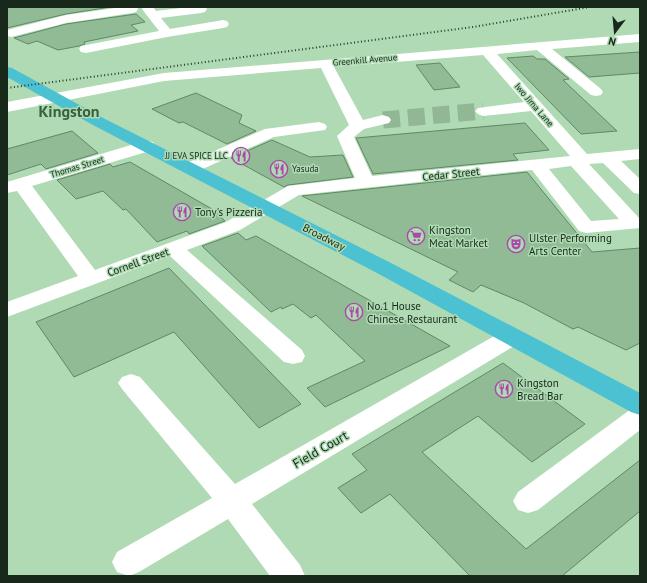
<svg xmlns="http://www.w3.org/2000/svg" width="647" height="583" font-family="'PT Sans',sans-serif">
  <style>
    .building { fill: #90bb95; stroke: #5f8864 }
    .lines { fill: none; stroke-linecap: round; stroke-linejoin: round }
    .minor-tunnel { stroke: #91b795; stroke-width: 17; stroke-dasharray: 17 8; stroke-linecap: butt }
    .minor { fill: #fff; fill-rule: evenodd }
    .highway { fill: #4cc1d1; fill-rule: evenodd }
    .rail { stroke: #293d2c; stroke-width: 2; stroke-dasharray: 1 2.5; stroke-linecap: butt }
    .labels { text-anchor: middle; stroke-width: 3; stroke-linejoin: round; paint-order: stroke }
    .far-street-label { font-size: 9px; fill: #18291b; stroke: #afdab3 }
    .far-poi-label { font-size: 9px; fill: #18291b; stroke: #afdab3; text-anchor: end }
    .street-label { font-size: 11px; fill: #18291b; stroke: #afdab3 }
    .poi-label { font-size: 11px; fill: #18291b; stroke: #afdab3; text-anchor: start }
    .near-street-label { font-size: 13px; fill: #18291b; stroke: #afdab3 }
    .far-town-label { font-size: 16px; font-weight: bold; fill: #385f3e; stroke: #afdab3 }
  </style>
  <rect width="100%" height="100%" fill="#afdab3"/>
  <!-- building -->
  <g class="building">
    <path d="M7 7H111L66 14 7 28Z"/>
    <path d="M136 14 145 22 131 25 138 31 84 42 85 44 79 46 58 50 37 41 28 44 14 38 66 24Z"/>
    <path d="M640 52V73L589 77 565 57Z"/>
    <path d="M533 56 537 59H545L569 79 563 80 617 131 581 134 507 58Z"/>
    <path d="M440 63 460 87 434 90 416 65Z"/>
    <path d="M196 93 242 115 239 123 256 131 227 144 183 122 179 123 152 109Z"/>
    <path d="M525 123 549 150 513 154 518 160 373 174 356 138Z"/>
    <path d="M72 131 98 153 46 169 41 164 7 175V149Z"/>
    <path d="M272 140 310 157 343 155 353 177 288 185 284 187 231 158Z"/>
    <path d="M130 162 212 209 225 221 189 234 187 231 157 242 126 209 123 210 103 191 76 199 57 180 110 164 113 167Z"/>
    <path d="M527 172 592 252 640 248V343L626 350 578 327 573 329 524 303 481 285 473 292 449 280 458 272 302 196Z"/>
    <path d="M238 233 246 240 256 236 450 346 325 407 307 388 365 361 316 315 311 318 293 304 282 309 281 307 271 312 202 246Z"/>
    <path d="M169 268 301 404 259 428 174 332 74 377 36 322Z"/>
    <path d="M503 363 585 424 532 462 478 416 422 452 526 549 640 460V511L562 576H470L390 494 361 513 338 488 367 470 352 454Z"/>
  </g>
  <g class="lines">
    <!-- minor-tunnel -->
    <path class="minor-tunnel" d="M383 120 483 111"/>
    <!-- minor -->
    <g class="minor">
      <path d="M122 7H137L138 9 136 12 132 13 66 23 11 37 7 36V30L66 15Z"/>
      <path d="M143 7H153L156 11 189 7H206L207 9 205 12 201 13 161 18 170 29 223 20 227 21 229 24 227 27 223 28 167 37 86 53 81 52 79 49 81 46 86 45 159 31 142 9Z"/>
      <path d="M640 34V42L552 49 601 89 603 92 601 95 596 96 591 95 537 50 497 54 587 154 640 149V159L621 161 640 179V194L634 193 603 163 589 164 640 219V228L586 233 579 231 532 170 299 195 240 230 187 250 302 350 305 356 302 362 293 364 284 362 170 256 7 317V302L78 276 17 191 7 193V182L141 142 147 141 153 142 155 146 153 150 32 186 95 270 226 222 288 186 355 178 337 136 349 125 321 68 164 81 7 112V102L164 73ZM483 55 524 102 478 108 475 111 478 114 483 116 531 111 570 156 372 176 354 137 364 129 389 123 391 120 389 117 383 115 363 120 334 67ZM571 166 619 219 591 221 549 169Z"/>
      <path d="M319 122 325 124 327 127 325 130 274 137 196 172 190 173 184 172 181 168 184 164 265 129Z"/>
      <path d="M511 329 519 331 523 337 519 343 252 504 300 565 305 576H270L228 519 139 572 129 576 117 572 112 562 117 552 212 498 122 389 118 383 122 377 131 374 140 377 235 484 503 331Z"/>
      <path d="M640 406V430L538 510 528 513 518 510 513 501 518 492 631 409Z"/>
    </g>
    <!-- highway -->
    <path class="highway" d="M7 67 12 68 105 119 391 263 640 393V415L631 412 377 273 93 125 7 77Z"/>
    <!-- rail -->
    <path class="rail" d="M7 88 473 27 590 7"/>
  </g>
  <!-- icons -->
  <defs>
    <symbol id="restaurant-ring" viewBox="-11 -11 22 22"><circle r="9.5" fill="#afdab3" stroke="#ac47ac" stroke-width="1.5"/><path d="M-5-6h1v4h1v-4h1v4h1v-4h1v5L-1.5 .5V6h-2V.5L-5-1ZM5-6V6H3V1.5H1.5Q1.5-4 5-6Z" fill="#ac47ac"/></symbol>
    <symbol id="supermarket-ring" viewBox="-11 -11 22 22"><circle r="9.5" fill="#afdab3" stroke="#ac47ac" stroke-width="1.5"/><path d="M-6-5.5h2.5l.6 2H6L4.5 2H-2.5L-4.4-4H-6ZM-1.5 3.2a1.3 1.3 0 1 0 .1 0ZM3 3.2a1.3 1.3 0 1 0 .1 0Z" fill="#ac47ac"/></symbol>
    <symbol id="theatre-ring" viewBox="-11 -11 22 22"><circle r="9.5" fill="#afdab3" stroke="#ac47ac" stroke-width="1.5"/><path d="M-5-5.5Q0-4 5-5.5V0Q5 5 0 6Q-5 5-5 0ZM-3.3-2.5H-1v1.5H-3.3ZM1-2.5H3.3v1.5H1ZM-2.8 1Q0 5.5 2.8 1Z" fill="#ac47ac"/></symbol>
  </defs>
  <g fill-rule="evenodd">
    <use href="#restaurant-ring" x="231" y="146" width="20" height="20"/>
    <use href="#restaurant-ring" x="269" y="159" width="20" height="20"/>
    <use href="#restaurant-ring" x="172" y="202" width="20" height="20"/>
    <use href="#supermarket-ring" x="406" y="226" width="20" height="20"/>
    <use href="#theatre-ring" x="506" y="234" width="20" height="20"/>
    <use href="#restaurant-ring" x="344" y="302" width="20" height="20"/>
    <use href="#restaurant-ring" x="494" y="379" width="20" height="20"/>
  </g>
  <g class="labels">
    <!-- far-street labels -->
    <g class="far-street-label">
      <text transform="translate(365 60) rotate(-5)" y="3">Greenkill Avenue</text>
      <text transform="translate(534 105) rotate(49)" y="3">Iwo Jima Lane</text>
      <text transform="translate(77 167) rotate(-17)" y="3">Thomas Street</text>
    </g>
    <!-- far-poi labels -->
    <g class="far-poi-label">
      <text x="228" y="159">JJ EVA SPICE LLC</text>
      <text x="292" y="172" text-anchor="start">Yasuda</text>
    </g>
    <!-- street labels -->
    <g class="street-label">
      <text transform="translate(451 174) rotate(-6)" y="4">Cedar Street</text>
      <text transform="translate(324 237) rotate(27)" y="4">Broadway</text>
      <text transform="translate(138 262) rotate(-20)" y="4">Cornell Street</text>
    </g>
    <!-- poi labels -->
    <g class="poi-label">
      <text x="195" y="216">Tony's Pizzeria</text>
      <text x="429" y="234">Kingston<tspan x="429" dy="13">Meat Market</tspan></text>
      <text x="529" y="242">Ulster Performing<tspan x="529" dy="13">Arts Center</tspan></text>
      <text x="367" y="310">No.1 House<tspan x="367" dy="13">Chinese Restaurant</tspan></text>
      <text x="517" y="387">Kingston<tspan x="517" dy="13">Bread Bar</tspan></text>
    </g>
    <!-- near-street labels -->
    <g class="near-street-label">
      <text transform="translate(320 449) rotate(-30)" y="5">Field Court</text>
    </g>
    <!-- far-town labels -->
    <g class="far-town-label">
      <text x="69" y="117">Kingston</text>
    </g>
  </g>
  <!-- border -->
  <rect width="647" height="583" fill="none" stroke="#18291b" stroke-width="16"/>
  <!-- north arrow -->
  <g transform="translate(615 32) rotate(196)" stroke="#afdab3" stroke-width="3" paint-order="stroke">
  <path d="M0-3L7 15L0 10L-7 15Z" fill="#18291b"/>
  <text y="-6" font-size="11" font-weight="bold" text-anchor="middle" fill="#18291b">N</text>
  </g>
</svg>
